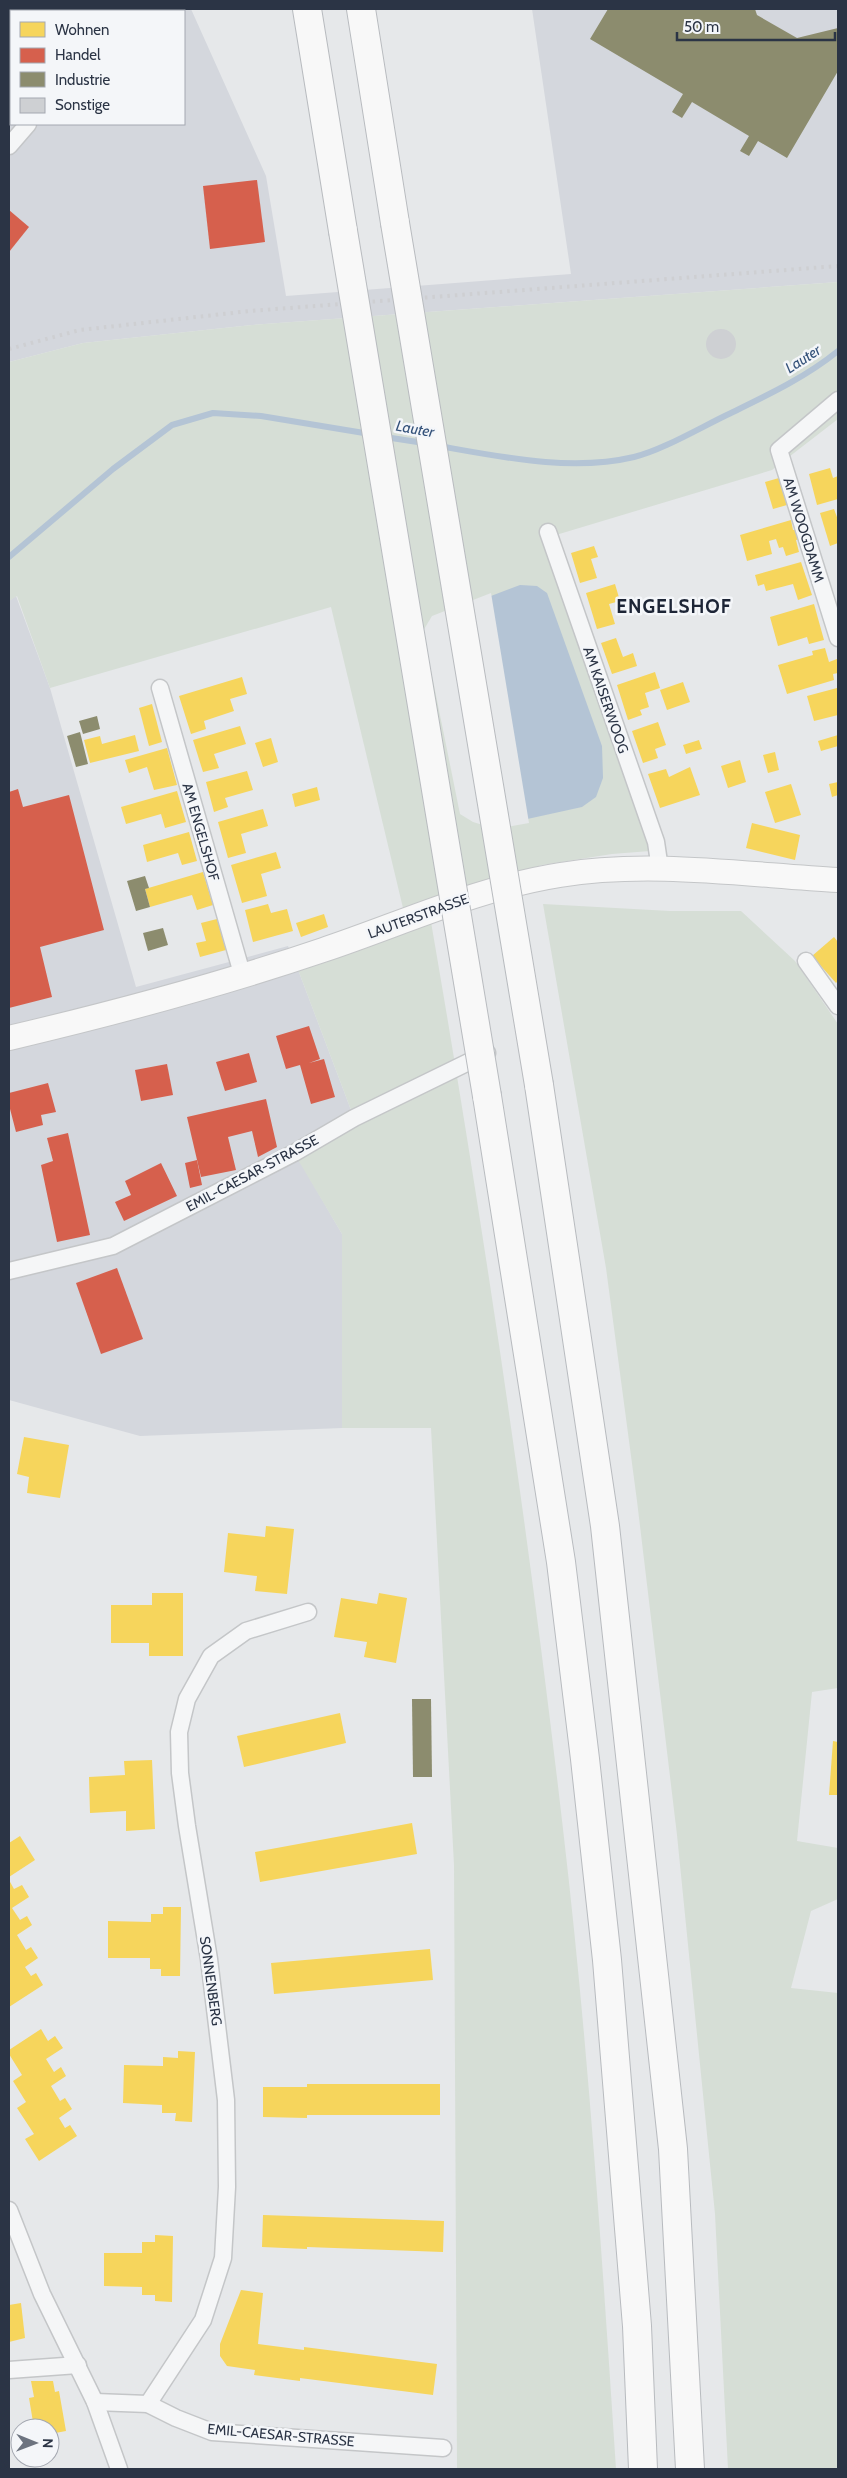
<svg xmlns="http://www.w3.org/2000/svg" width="847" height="2478" font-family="Cabin,sans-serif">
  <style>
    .built { fill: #d4d7dd }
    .green { fill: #d6ded6 }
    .water { fill: #b4c4d5 }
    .pier { fill: #e6e8ea }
    .homes { fill: #f6d55c }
    .shops { fill: #d6604d }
    .industry { fill: #8c8c6e }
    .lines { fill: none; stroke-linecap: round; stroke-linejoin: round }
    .stream { stroke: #b4c4d5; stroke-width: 6 }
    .building { fill: #ced0d3 }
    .street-casing { stroke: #c4c6c8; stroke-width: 19 }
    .secondary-casing { stroke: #c4c6c8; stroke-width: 26 }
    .highway-casing { stroke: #b8bbbf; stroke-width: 30 }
    .street { stroke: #f5f6f7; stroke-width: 16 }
    .secondary { stroke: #f8f8f8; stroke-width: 24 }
    .highway { stroke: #f8f8f8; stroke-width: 28 }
    .rail { stroke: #cecfd2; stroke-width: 4; stroke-dasharray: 2.5 5; stroke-linecap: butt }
    .highway-bridge-casing { stroke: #b8bbbf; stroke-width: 30; stroke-linecap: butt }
    .highway-bridge { stroke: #f8f8f8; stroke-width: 28 }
    .labels { text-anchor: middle; stroke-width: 5; stroke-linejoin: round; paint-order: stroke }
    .street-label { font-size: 14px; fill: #2b3445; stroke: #f4f6f9 }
    .water-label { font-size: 15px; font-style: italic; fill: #34527a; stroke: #f4f6f9 }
    .district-label { font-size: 19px; font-weight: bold; letter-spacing: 1px; fill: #1d2536; stroke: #f4f6f9 }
  </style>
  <rect width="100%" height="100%" fill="#e6e8ea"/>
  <!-- built -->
  <g class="built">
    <path d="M90 9H191L266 176 286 296 571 274 532 9H838V282L252 325 83 343 9 362V95L11 93V124H184V11H88Z"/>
    <path d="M16 596 50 688 136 987 288 946 297 967 354 1118 295 1153 342 1234V1428L140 1436 9 1400V601Z"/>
  </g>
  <!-- green -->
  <g class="green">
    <path d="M9 9H90L88 11H11V93L9 95Z"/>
    <path d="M838 282V419L772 470 546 538 650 851 612 854 542 865 403 908 331 607 50 688 17 596 9 601V362L83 343 252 325Z"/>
    <path d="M543 904 670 911H741L795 961 838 1024V1688L812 1692 797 1841 838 1848V1899L811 1911 791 1988 838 1993V2469H728L715 2214 677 1835 637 1501 606 1268Z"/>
    <path d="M431 922C483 1223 528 1525 563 1829 588 2042 602 2256 616 2469H457L454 1865 431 1428H342V1234L294 1153 354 1118 297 967Z"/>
  </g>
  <!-- water -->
  <path class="water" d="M520 585 537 586 547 593 602 746 603 778 596 797 582 807 496 826 433 618Z"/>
  <!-- pier -->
  <path class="pier" d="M491 593 529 823 496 829 473 822 460 814 423 631 432 616Z"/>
  <!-- homes -->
  <g class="homes">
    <path d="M830 468 833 478 838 476V499L817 505 809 474Z"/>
    <path d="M779 478 787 505 773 509 765 482Z"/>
    <path d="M834 509 838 520V543L830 546 820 513Z"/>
    <path d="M791 520 793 530 798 529 801 539 796 540 799 552 786 556 783 547 779 548 776 539 769 541 772 554 747 561 740 535Z"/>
    <path d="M594 546 598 557 591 559 597 578 580 583 571 553Z"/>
    <path d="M801 562 812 595 798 600 793 584 766 591 764 584 758 586 755 575Z"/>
    <path d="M615 584 620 601 609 604 615 624 597 629 586 593Z"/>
    <path d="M814 604 824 640 809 644 807 637 778 646 770 617Z"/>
    <path d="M616 638 623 657 633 653 637 666 612 674 601 643Z"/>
    <path d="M825 648 829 662 837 659 838 673 833 674 834 680 787 694 778 665 813 655 812 651Z"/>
    <path d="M655 672 660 688 645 693 649 707 640 710 642 715 628 720 617 685Z"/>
    <path d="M242 677 247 694 230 699 234 711 204 721 206 729 191 734 179 696Z"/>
    <path d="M683 682 690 702 667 710 660 690Z"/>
    <path d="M837 688 838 715 814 721 807 696Z"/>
    <path d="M152 704 162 742 149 746 139 708Z"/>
    <path d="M658 722 666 745 655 749 658 758 643 763 632 731Z"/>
    <path d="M240 726 246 744 214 754 219 768 203 772 193 740Z"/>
    <path d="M135 735 139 751 90 763 84 740 100 736 102 744Z"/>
    <path d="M838 735V746L821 751 818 741Z"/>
    <path d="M271 738 278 762 263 767 255 743Z"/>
    <path d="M699 740 702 749 686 754 683 745Z"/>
    <path d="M167 748 177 785 154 790 147 767 129 773 125 760Z"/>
    <path d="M775 752 779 770 768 773 763 755Z"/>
    <path d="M740 760 746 782 728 788 721 766Z"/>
    <path d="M690 767 700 795 660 808 648 774 666 769 669 777Z"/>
    <path d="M247 771 253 790 225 798 228 807 214 812 206 782Z"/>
    <path d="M838 782V795L832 797 829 784Z"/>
    <path d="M791 784 801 815 775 823 765 792Z"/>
    <path d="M317 787 320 800 295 807 292 794Z"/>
    <path d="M177 791 186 822 165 828 161 814 126 824 121 807Z"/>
    <path d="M263 809 268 826 241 834 246 853 228 858 218 822Z"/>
    <path d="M752 823 800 835 795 860 746 848Z"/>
    <path d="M189 832 197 861 182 865 178 853 147 862 143 845Z"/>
    <path d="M276 852 281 868 261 874 267 896 242 903 231 865Z"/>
    <path d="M203 872 213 905 197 910 192 895 150 907 145 889Z"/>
    <path d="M268 904 271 913 287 909 293 931 253 942 245 910Z"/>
    <path d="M324 914 328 927 301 937 296 923Z"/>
    <path d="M217 919 226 950 200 957 196 943 206 941 201 923Z"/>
    <path d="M834 937 838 942V981L836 983 812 956Z"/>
    <path d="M24 1437 69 1445 60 1498 27 1493 29 1477 17 1474Z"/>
    <path d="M266 1526 294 1529 287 1594 255 1591 257 1576 224 1572 228 1533 265 1537Z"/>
    <path d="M152 1593H183V1656H149V1643H111V1605H152Z"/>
    <path d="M379 1593 407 1598 396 1663 364 1657 367 1642 334 1637 341 1598 377 1604Z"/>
    <path d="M340 1713 346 1743 244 1767 237 1736Z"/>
    <path d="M833 1741 838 1742V1795H829Z"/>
    <path d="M152 1760 155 1829 126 1831V1811L90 1813 89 1777 125 1775 124 1761Z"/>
    <path d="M412 1823 417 1854 260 1882 255 1852Z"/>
    <path d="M20 1836 35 1860 9 1877V1843Z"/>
    <path d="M9 1880 14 1889 22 1885 29 1897 12 1908 20 1920 27 1916 32 1925 17 1935 26 1950 31 1947 38 1958 25 1967 31 1976 36 1973 43 1985 9 2007Z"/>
    <path d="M163 1907H181L180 1976H161V1969H150V1958H108V1921L151 1922V1914H163Z"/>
    <path d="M430 1949 433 1980 274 1994 271 1963Z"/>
    <path d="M41 2029 48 2041 55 2036 63 2048 46 2059 54 2072 61 2067 66 2076 51 2086 60 2101 65 2098 72 2109 59 2118 65 2128 70 2125 77 2136 39 2161 25 2139 34 2134 17 2108 26 2102 13 2081 22 2075 9 2054V2050Z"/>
    <path d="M178 2051 195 2052 192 2122 175 2121 176 2113H162V2105L123 2103 124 2065 163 2066V2057L178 2058Z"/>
    <path d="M307 2084H440V2115H307V2118L263 2117V2087H307Z"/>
    <path d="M263 2215 444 2221 443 2252 307 2247V2249L262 2247Z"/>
    <path d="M155 2235 173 2236 172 2302 155 2301V2295H142V2287L104 2286V2253H142V2242H155Z"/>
    <path d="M241 2290 263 2293 258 2344 304 2350V2347L437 2364 433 2395 300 2378V2381L254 2375 255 2370 227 2366 220 2356V2344Z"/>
    <path d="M21 2303 25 2338 9 2342V2305Z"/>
    <path d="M31 2381H53L55 2392 59 2391 66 2431 50 2434V2428H34L29 2398 34 2397Z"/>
  </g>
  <!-- shops -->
  <g class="shops">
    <path d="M257 180 265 242 210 249 203 186Z"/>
    <path d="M9 210 29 227 9 252Z"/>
    <path d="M18 789 23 807 69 795 104 930 40 947 52 997 9 1008V792Z"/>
    <path d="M309 1026 320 1059 309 1063 324 1059 335 1097 311 1104 300 1065 286 1069 276 1036Z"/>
    <path d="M249 1053 257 1082 225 1091 216 1062Z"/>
    <path d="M167 1064 173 1095 141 1101 135 1070Z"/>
    <path d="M48 1083 56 1112 41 1115 43 1125 16 1132 9 1105V1093Z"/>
    <path d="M266 1099 277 1147 258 1157 252 1131 228 1137 236 1170 201 1177 187 1117Z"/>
    <path d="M68 1133 90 1235 57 1242 41 1165 53 1161 47 1138Z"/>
    <path d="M197 1160 202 1185 190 1188 185 1163Z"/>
    <path d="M161 1163 177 1196 124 1221 115 1202 131 1195 125 1181Z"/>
    <path d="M117 1268 143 1339 101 1354 76 1283Z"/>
  </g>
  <!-- industry -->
  <g class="industry">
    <path d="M608 9H755L757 15 797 38 838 28V71L787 158 758 141 749 156 740 151 749 136 692 102 682 118 672 112 683 94 590 39Z"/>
    <path d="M97 716 100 729 83 734 79 721Z"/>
    <path d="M80 732 88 764 76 767 67 736Z"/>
    <path d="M145 876 149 888 145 889 150 907 136 911 127 881Z"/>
    <path d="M163 928 168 945 148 951 143 933Z"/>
    <path d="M412 1699H431L432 1777H413Z"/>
  </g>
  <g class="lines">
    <!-- stream -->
    <g class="stream">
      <path d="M385 437 424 443"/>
      <path d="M439 446C502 457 571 472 634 457 663 450 703 426 731 413 768 395 806 377 838 351"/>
      <path d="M9 557 113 469 172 425 213 413 261 416 370 434"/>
    </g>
  </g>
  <!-- building -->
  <circle class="building" cx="721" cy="344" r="15"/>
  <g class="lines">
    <defs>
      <g id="street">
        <path d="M125 11 128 9"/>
        <path d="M9 146 28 124"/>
        <path d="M838 400 779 450 838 638"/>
        <path d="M548 532 656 842 660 869"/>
        <path d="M160 688 243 977"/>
        <path d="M806 961 838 1006"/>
        <path d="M9 1271 113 1246 294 1153 354 1118 487 1053"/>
        <path d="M9 2210 42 2294 95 2402 119 2469"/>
        <path d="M9 2370 78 2365"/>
        <path d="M95 2402 148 2404 176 2418 212 2432 443 2448"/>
        <path d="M148 2404 203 2320 223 2258 227 2187 226 2100 209 1959 187 1826 180 1773 179 1732 187 1699 211 1656 246 1631 308 1612"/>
      </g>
      <path id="secondary" d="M9 1038C115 1013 220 985 323 950 401 924 478 888 560 875 649 860 748 875 838 880"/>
      <g id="highway">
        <path d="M307 9 343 231"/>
        <path d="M361 9 395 223"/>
        <path d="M539 1085 605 1526 673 2149 690 2469"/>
        <path d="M487 1096 561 1562 585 1759 607 1960 637 2326 643 2469"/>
      </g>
    </defs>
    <!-- street casing -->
    <use href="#street" class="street-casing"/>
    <!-- secondary casing -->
    <use href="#secondary" class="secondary-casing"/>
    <!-- highway casing -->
    <use href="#highway" class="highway-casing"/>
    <!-- street -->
    <use href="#street" class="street"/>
    <!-- secondary -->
    <use href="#secondary" class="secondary"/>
    <!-- highway -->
    <use href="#highway" class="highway"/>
    <!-- rail -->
    <path class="rail" d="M9 349 80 330 250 311 838 266"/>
    <defs>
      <g id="highway-bridge">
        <path d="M395 223 539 1085"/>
        <path d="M343 231 487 1096"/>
      </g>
    </defs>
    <!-- highway-bridge casing -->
    <use href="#highway-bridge" class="highway-bridge-casing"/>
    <!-- highway-bridge -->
    <use href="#highway-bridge" class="highway-bridge"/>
  </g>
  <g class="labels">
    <!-- street labels -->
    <g class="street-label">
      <text transform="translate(804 530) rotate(73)" y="5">AM WOOGDAMM</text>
      <text transform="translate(606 700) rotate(71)" y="5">AM KAISERWOOG</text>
      <text transform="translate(201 832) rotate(74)" y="5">AM ENGELSHOF</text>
      <text transform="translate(418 916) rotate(-20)" y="5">LAUTERSTRASSE</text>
      <text transform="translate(252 1173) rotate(-28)" y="5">EMIL-CAESAR-STRASSE</text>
      <text transform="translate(211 1981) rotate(82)" y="5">SONNENBERG</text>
      <text transform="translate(281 2435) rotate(5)" y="5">EMIL-CAESAR-STRASSE</text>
    </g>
    <!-- water labels -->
    <g class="water-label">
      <text transform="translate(803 359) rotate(-33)" y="5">Lauter</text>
      <text transform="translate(415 429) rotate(10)" y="5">Lauter</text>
    </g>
    <!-- district labels -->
    <g class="district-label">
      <text x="674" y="613">ENGELSHOF</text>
    </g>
  </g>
  <!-- border -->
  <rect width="847" height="2478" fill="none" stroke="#2b3445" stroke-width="20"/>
  <!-- legend -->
  <rect x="10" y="10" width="175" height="115" fill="#f4f6f9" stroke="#a4a8b1"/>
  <rect x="20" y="22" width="25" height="15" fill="#f6d55c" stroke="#a4a8b1"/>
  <text x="55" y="35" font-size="15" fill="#2b3445">Wohnen</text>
  <rect x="20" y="48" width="25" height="15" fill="#d6604d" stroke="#a4a8b1"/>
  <text x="55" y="60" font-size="15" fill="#2b3445">Handel</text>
  <rect x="20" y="72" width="25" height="15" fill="#8c8c6e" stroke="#a4a8b1"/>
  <text x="55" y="85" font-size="15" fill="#2b3445">Industrie</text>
  <rect x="20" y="98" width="25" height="15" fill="#ced0d3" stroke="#a4a8b1"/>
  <text x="55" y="110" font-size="15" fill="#2b3445">Sonstige</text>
  <!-- north arrow -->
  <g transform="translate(35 2443) rotate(91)"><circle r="24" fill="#f4f6f9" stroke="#a4a8b1"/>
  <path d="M0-4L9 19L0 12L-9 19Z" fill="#6c737f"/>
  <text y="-8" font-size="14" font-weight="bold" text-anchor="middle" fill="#2b3445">N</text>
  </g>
  <!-- scale -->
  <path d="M677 32v8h158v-8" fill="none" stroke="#2b3445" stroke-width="2.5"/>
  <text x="684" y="32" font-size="15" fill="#2b3445" stroke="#f4f6f9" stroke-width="4" paint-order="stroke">50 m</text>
</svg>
